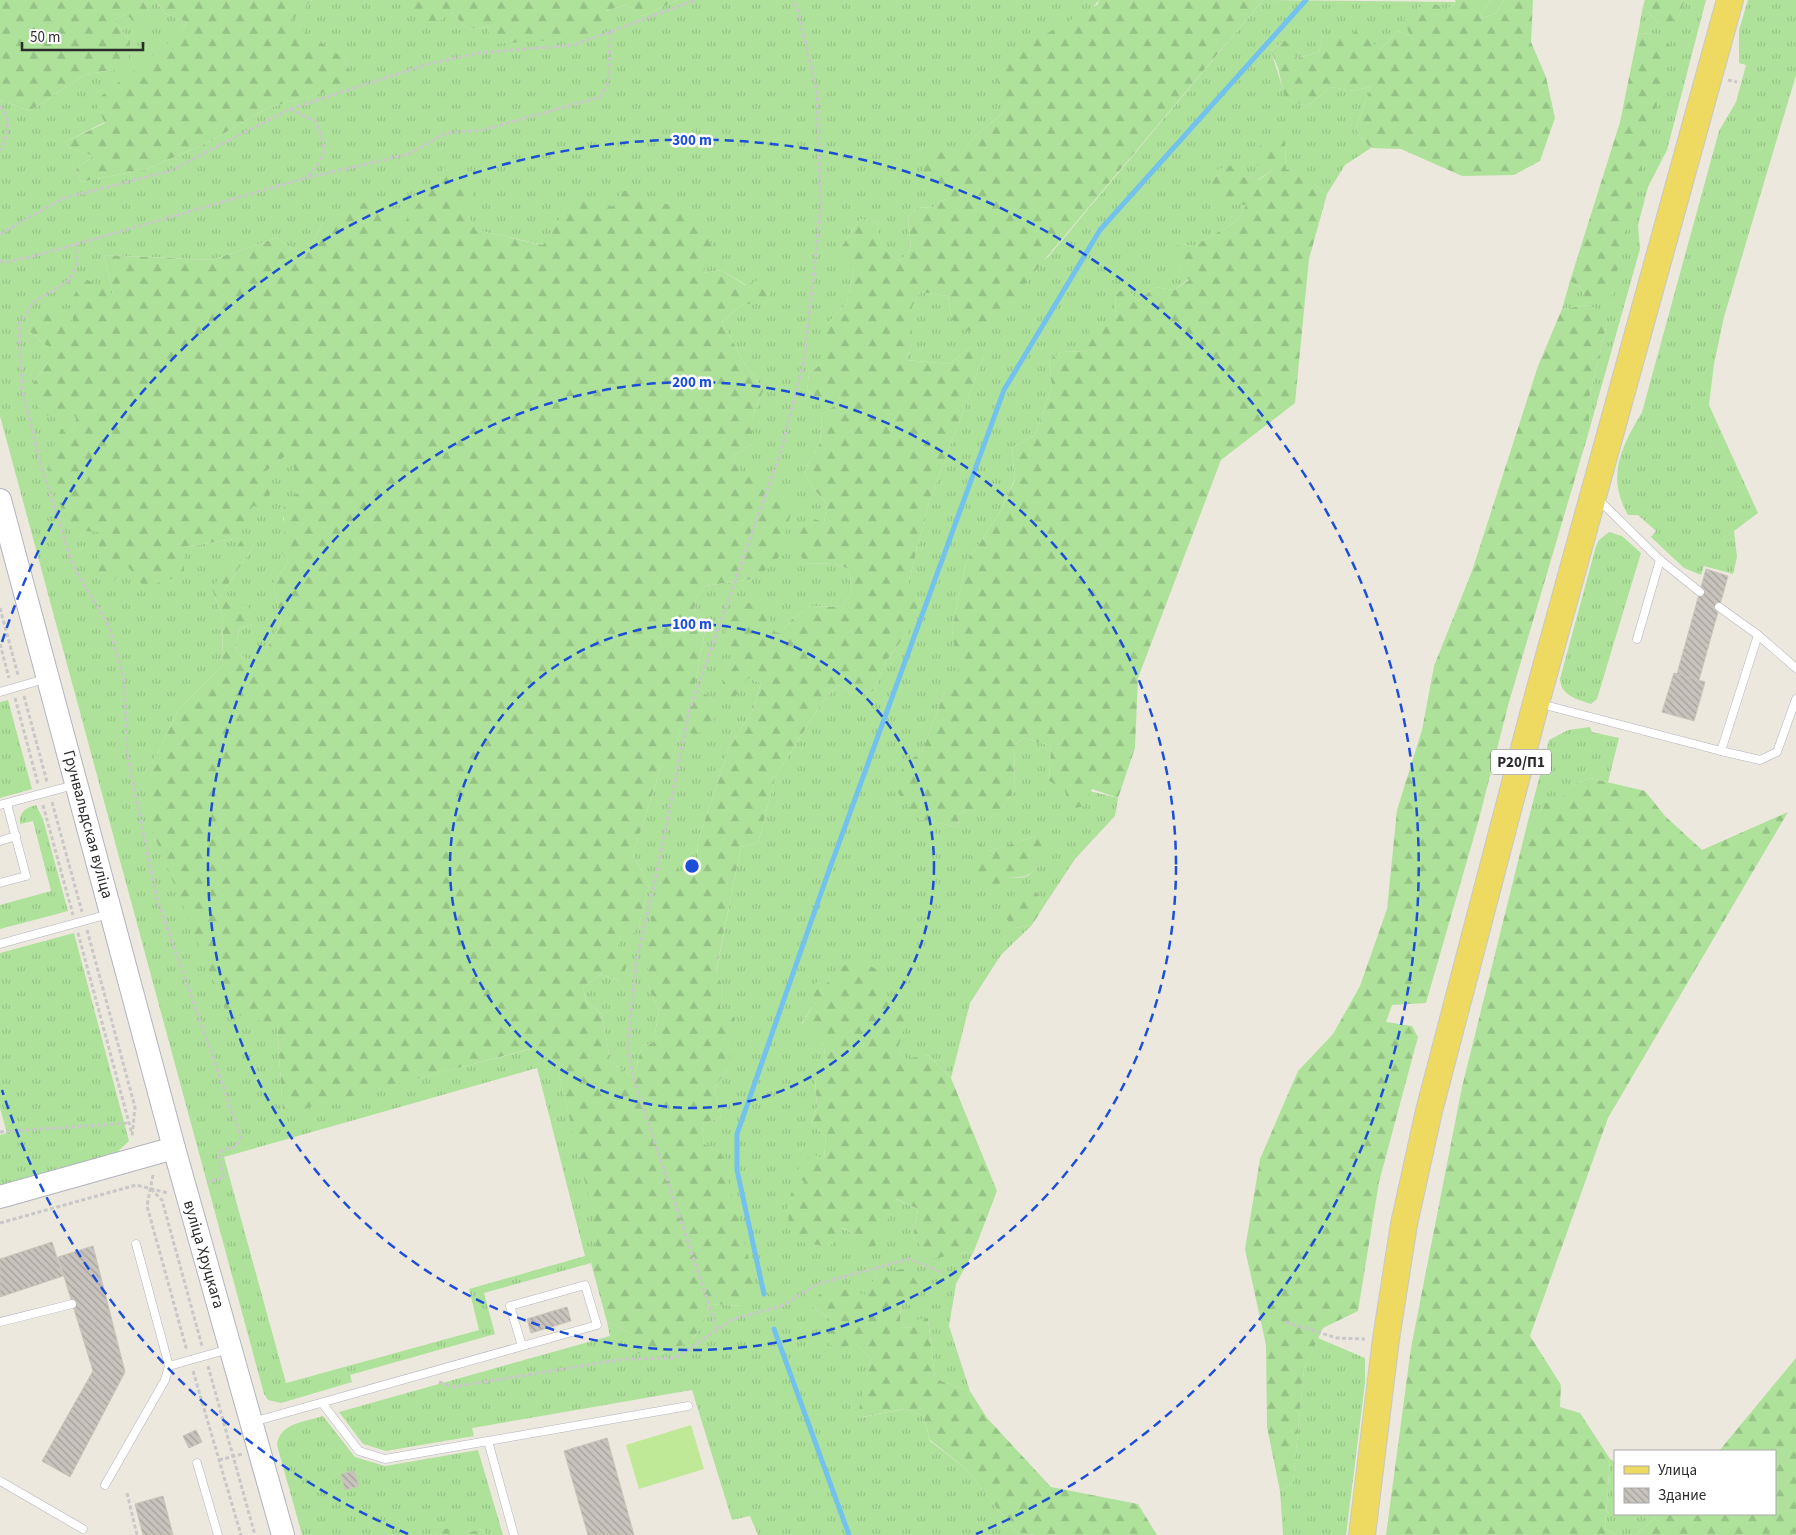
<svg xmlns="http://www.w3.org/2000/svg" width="1796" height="1535" font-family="'Source Sans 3',sans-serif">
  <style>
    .grass { fill: url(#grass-tufts); fill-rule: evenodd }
    .forest { fill: url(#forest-firs) }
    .pitch { fill: #c0e997 }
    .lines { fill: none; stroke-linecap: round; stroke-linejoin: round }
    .stream { stroke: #73c2ed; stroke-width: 5 }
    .building { fill: url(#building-back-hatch); stroke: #c8c4b7 }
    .lane-casing { stroke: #b1b3bf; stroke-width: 9 }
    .secondary-casing { stroke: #b1b3bf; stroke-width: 24 }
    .primary-casing { stroke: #c8c8c8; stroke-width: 28 }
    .path { stroke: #c8c8c8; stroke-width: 3; stroke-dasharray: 4 2.5; stroke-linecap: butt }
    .lane { stroke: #fff; stroke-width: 8 }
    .secondary { stroke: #fff; stroke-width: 22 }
    .primary { stroke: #eed961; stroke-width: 26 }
    .ring { fill: none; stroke: #1d4ed8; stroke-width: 2.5; stroke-dasharray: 9 6 }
    .labels { text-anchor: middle; stroke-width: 5; stroke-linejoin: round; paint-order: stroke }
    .shield { fill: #fff; stroke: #6b6b6b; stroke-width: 1 }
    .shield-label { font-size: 15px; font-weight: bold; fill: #2b2b2b }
    .street-label { font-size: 16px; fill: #2b2b2b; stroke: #fff }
    .centre { fill: #1d4ed8; stroke: #fff; stroke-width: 2.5 }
    .ring-label { font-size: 15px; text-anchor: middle; font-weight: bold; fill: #1d4ed8; stroke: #fff; stroke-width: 5; stroke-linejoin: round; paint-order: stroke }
  </style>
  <defs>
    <pattern id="grass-tufts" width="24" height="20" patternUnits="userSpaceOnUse" patternTransform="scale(1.25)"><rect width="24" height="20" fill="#aee29b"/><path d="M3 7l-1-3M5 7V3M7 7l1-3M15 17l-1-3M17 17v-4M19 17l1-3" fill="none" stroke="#96c286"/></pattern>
    <pattern id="forest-firs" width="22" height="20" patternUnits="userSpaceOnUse" patternTransform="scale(1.25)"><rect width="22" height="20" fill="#aee29b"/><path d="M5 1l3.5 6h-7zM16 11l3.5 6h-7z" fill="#96c286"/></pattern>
    <pattern id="building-back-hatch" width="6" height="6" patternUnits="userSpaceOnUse" patternTransform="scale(1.25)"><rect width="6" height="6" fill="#c8c4bd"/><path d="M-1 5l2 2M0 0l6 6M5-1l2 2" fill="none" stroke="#a39f9a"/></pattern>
  </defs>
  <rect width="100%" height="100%" fill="#ede8de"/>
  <!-- grass -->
  <g class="grass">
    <path d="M142 0H155L164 13 187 22 181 33 105 122 65 142 69 148 94 156 76 169 81 182 147 169 211 141 267 108 354 84 345 59 285 26 312 0H409V5L451 12 468 29 488 27 492 44 626 5 642 16 678 0H1099L1005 111 971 140 953 169 945 199 933 207 917 208 908 217 911 249 900 261 882 250 876 222 860 219 840 249 854 269 847 303 827 324V360L809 374 807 390 817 399 838 395 841 403 822 414 820 443 804 471 812 487 827 504 824 522 810 519 805 564 833 563 849 569 852 593 841 607 811 606 792 619 781 633 775 632 737 662 748 678 761 683 754 708 728 750 698 841 696 874 688 878 648 984 659 1012 653 1043 642 1046 633 1077 610 1061 602 1014 586 1001 583 987 601 974 621 981 617 950 621 933 637 932 649 885 633 855 661 767 673 757 680 729 716 703 695 685 707 619 694 613 696 598 705 586 752 579 741 473 733 456 752 444V418L764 389 746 366 722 322 743 304H764L770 293 746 285 721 270 703 273 612 207H567L544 245 476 230 467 214 402 227 323 223 305 257 276 238 212 260 104 255 113 294 73 297V322L28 330 48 347V362L32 385 71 409 76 419 73 429 99 532 126 564 184 547 234 539 265 472 289 453 303 489 283 518C288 532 286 548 288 562L273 584 281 622 261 660 246 659 236 651 239 628 255 623 234 610 225 589 255 544 212 589 223 619 222 666 178 710 152 764V830L277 1025 283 1113 531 1049 556 1062 599 1236 591 1263 484 1293 495 1334 350 1375 352 1382 281 1403 268 1400 264 1394 0 416V100L30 111 86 74 114 70 130 40 113 21 126 14 150 13ZM537 1068 585 1256 469 1289 479 1330 286 1383 224 1157Z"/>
    <path d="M1263 0 1456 2 1447 9 1426 13 1419 7 1410 36 1398 31 1381 49 1352 39 1323 35 1319 52 1295 59 1284 40 1271 51 1286 99 1307 106 1331 87 1353 91 1371 86 1355 131 1371 148 1345 165 1327 194 1311 182 1286 170 1285 141 1272 170 1258 180 1242 176 1246 205 1237 221 1194 246 1182 244 1172 261 1189 279 1174 290 1155 287 1138 301 1125 287 1116 294 1115 321 1085 352 1063 351 1049 360 1052 387 1035 435 1012 448 1015 479 999 514 966 563 952 630 959 671 944 694 922 752 903 764 919 819 958 827 959 814 967 809H1001L1015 790 1014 745 1024 738 1051 746 1049 781 1118 798 1115 816 1075 859 1044 906 1035 890 1015 928 1032 925 1001 955 970 1003 951 1078 928 1055 906 1060 898 1048 839 991 815 1002 802 1023 824 1046 826 1064 815 1079 817 1107 811 1123 826 1137 824 1158 806 1183 841 1228 853 1233 896 1199 918 1209 913 1237 931 1258 974 1251 956 1284 949 1326 970 1391 935 1379 928 1318 915 1327 906 1328 900 1320 901 1301 877 1275 864 1296 810 1305 829 1319 871 1359 858 1418 904 1409 923 1415 930 1441 966 1469 1016 1532 1035 1535H758L750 1516 732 1520 692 1390 472 1428 474 1436 386 1451 363 1444 339 1412 610 1336 607 1322 630 1333 659 1354C693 1341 699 1341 709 1304L743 1306 721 1153 704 1145 702 1124 721 1117 714 1088 728 1069 720 1008 723 988 716 972 741 847 758 843 776 775 823 701 838 685 859 696 875 690 886 661 908 632V585L929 502 984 356 972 346 949 364 906 360 912 343V307L920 292 948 296 952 320 1048 257ZM1036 836 1041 859C1031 877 1028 878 1008 878L989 851Z"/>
    <path d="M1491 0H1504L1496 13 1483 18 1481 13Z"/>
    <path d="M1685 0H1706L1667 150 1648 187 1638 225 1640 249 1589 431V399L1607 323 1589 305 1562 309 1570 281 1580 287 1585 297H1611L1656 34 1638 33 1643 6 1659 24 1679 16Z"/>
    <path d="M1748 0H1796V75L1724 317 1714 364 1709 405 1758 513 1734 531 1737 557 1733 574 1704 566 1701 575 1684 568 1651 537 1656 531 1638 515H1628C1606 476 1621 448 1642 412L1719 131 1736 102 1746 65 1739 63V30Z"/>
    <path d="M1609 532 1622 536 1641 553 1597 699 1591 704C1577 699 1561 696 1560 679L1596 546 1599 540Z"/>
    <path d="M8 700 32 789 0 798V702Z"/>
    <path d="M1590 727 1592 732 1619 738 1608 782 1590 778 1573 785 1538 825 1528 821 1549 740 1568 730Z"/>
    <path d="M36 805 43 819 68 911 0 929V905L51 891 33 821 20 824C19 812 25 808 36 805Z"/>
    <path d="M74 933 129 1141 116 1153 0 1185V1135L7 1133 0 1108V953Z"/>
    <path d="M1318 1338 1365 1358V1383L1346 1535H1283L1280 1491 1293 1483 1304 1369Z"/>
    <path d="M323 1416 355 1457 385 1466 478 1450 503 1535H486L482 1529 466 1533H436L437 1535H302L277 1445C279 1423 305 1422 323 1416Z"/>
    <path d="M1610 1459 1615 1462V1514H1659L1636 1535H1617L1605 1529Z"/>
  </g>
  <!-- forest -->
  <g class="forest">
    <path d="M0 0H142L150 13 145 21 137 25 126 14 113 21 130 40 129 59 114 70 86 74 30 111 0 100Z"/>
    <path d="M155 0H312L286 26 299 28 345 59 355 84 267 108 211 141 147 169 81 182 76 169 94 156 69 148 65 142 105 123 95 101 181 33 187 22 164 13Z"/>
    <path d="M409 0H678L642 16 626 5 605 11V30L572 39 491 44 488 27 468 29 451 12 440 21H424L409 5Z"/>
    <path d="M1099 0H1263L993 321 968 331 952 320 948 296 920 292 912 307V343L906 360 949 364 972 346H982L984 356 929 502 908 585 921 599 908 632 886 661 875 690 859 696 838 685 823 701 776 775 758 843 741 847 716 971 723 988 720 1008 735 1018 728 1069 714 1088 721 1117 702 1124 704 1144 721 1153 758 1294 743 1306 709 1304 702 1328 688 1343 659 1354 632 1353 630 1333 607 1322 591 1263 598 1236 556 1062 530 1049 283 1114 277 1025 226 1012 152 830V764L178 710 222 666 223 619 212 589 245 534H255V544L225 589 234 609 247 604 256 623 239 628 236 651 246 659 261 660 281 622 273 584 288 562 279 549C289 534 282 521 284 504L303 489 288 454 265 472 271 484 268 509 253 506 234 539 184 547V575L144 587 126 564 113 582 98 580 99 532 68 530 47 462 61 429H73L76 419 71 410 57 418 38 413 32 385 48 362V347L28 330 36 312 56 313 73 321V297L84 278 113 294 104 255 212 260 276 238 305 257 323 223 365 202 402 226 444 168 475 187 467 214 476 230 543 245 567 207 594 197 612 207 622 190 694 213 714 248 703 273 721 270 745 285 760 280 771 293 764 304H743L722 322 746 366 764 389 752 418V444L733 456 741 472H753L793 506 777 562 752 579 705 586 696 598 694 612 707 619 695 685 716 703 714 722 696 735 680 729 673 758 661 767 633 855 649 885 637 932 621 934 617 950 627 964 621 981 601 974 583 987 586 1001 602 1014 610 1061 633 1077 642 1046 653 1043 659 1012 648 984 647 934 664 876 677 869 688 878 696 874 698 841 728 750 754 708 761 683 748 678 733 700 721 687 737 662 722 644 734 605 762 601 775 632 781 633 792 619 811 606 841 607 852 593 849 569 833 563 805 564 794 542 810 518 824 522 827 504 812 487 804 471 820 443 822 414 841 402 838 396 817 399 807 390 809 374 827 359V324L847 303 854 269 842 262 840 249 860 219 876 222 882 249 900 261 911 249 908 217 917 208 933 207 945 199 924 183 923 158 942 152 953 168 971 140 1005 111 996 74 1016 51 1098 4Z"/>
    <path d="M1455 0H1491L1481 13 1483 18 1496 13 1504 0H1533L1531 42 1546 77 1555 118 1540 161 1514 175 1462 176 1401 149 1371 148 1355 131 1371 86 1353 91 1331 87 1307 106 1285 99 1278 68 1271 51 1284 40 1292 47 1296 59 1319 52 1323 35 1340 29 1351 39 1356 30H1370L1375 46 1381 49 1398 31 1410 36 1404 19 1419 7 1426 13 1435 4 1447 9 1456 2Z"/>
    <path d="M1645 0H1685L1679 16 1666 26 1659 24 1643 6Z"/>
    <path d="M1638 33 1656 34 1670 46 1611 297H1585L1580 287 1570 281 1620 122Z"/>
    <path d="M1273 137 1285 141 1286 170 1303 164 1311 182 1327 194 1309 259 1295 403 1221 460 1138 678 1135 748 1118 798 1092 789 1084 806 1076 808 1068 802 1064 788 1049 781 1051 746 1024 738 1014 745 1015 790 1001 809H967L959 814 958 827 919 819 898 793 903 764 922 752 944 694 958 671 952 630 966 563 999 514 1015 480 1012 448 1035 435 1052 387 1049 360 1063 351 1085 352 1091 324 1115 321 1116 294 1125 287 1138 301 1155 287 1174 290 1189 280 1172 261V248L1182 244 1194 246 1237 221 1246 205 1220 204 1209 189 1218 169 1233 165 1242 176 1259 180 1272 170 1257 165 1252 151Z"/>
    <path d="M1589 305 1604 312 1607 323 1589 399V431L1509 702 1479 819 1426 1003 1392 1005 1386 1022 1412 1026 1418 1037 1379 1182 1358 1311 1323 1328 1304 1369 1293 1483 1280 1491 1267 1427 1266 1345 1245 1249 1260 1159 1298 1071 1333 1034 1360 986 1387 909 1397 810 1422 730 1434 666 1472 571 1538 366 1562 309Z"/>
    <path d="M1590 778 1645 791 1665 816 1702 850 1788 812 1608 1118 1530 1336 1561 1385 1560 1407 1580 1413 1610 1459 1605 1529 1617 1535H1386L1411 1348 1462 1087 1528 821 1538 824 1545 803H1556L1573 785Z"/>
    <path d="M1036 836 1052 843 1049 855C1028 867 1042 877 1008 878L1002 891 990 894C974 887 972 873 971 856L980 844 989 851Z"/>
    <path d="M1035 890 1044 906 1032 925 1015 928 1001 913 1017 891Z"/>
    <path d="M862 962 882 972 880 997 894 1001 908 1016 898 1048 906 1059 928 1055 951 1078 997 1191 974 1251 931 1259 913 1237 918 1209 897 1199 873 1251H859L853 1233 842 1228 830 1247 801 1242 789 1229 788 1207 793 1186 805 1183 795 1173 811 1154 824 1158 826 1137 811 1123 817 1107 815 1079 826 1064 824 1046 802 1024 815 1002 812 986 823 978 839 991 838 966Z"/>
    <path d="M906 1268 919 1285 912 1302 901 1301 900 1320 906 1328 915 1327 918 1319 928 1318 935 1379 970 1391 987 1418 1051 1487 1138 1504 1157 1535H1035L1016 1532 966 1469 930 1440 923 1415 903 1409 857 1418 871 1359 854 1343 839 1350 824 1341 829 1319 810 1305 824 1289 854 1290 864 1295 877 1275Z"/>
    <path d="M1796 1358V1535H1636L1659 1514H1775V1451H1719Z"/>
    <path d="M458 1524 466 1533 482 1529 486 1535H437L436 1533Z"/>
  </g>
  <!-- pitch -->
  <path class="pitch" d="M691 1425 704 1469 639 1489 626 1445Z"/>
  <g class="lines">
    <!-- stream -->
    <g class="stream">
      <path d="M764 1294 737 1170V1134L827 876 1004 390 1100 230 1306 0"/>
      <path d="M774 1329 849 1535"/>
    </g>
  </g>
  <!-- building -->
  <g class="building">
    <path d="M1706 569 1728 576 1699 680 1677 674Z"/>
    <path d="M1674 673 1705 682 1694 721 1662 712Z"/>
    <path d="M52 1242 63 1276 0 1297V1259Z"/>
    <path d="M93 1246 125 1372 70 1477 42 1461 93 1371 58 1257Z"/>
    <path d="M567 1307 571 1321 531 1333 527 1319Z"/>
    <path d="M196 1430 202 1442 189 1448 183 1436Z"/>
    <path d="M607 1438 634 1535H588L564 1451Z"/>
    <path d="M354 1471 359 1486 345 1490 341 1474Z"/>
    <path d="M163 1496 173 1535H143L135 1504Z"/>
  </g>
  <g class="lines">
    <defs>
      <g id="lane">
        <path d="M1598 499 1660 560 1700 592"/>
        <path d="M1758 635 1796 668"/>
        <path d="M1637 639 1660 560"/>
        <path d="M0 692 45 679"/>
        <path d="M1541 704 1721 751 1758 635 1719 607"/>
        <path d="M1721 751 1760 760 1777 752 1796 699"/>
        <path d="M0 805 74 785"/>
        <path d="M0 841 16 836"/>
        <path d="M0 883 26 876 7 804"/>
        <path d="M0 944 109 914"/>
        <path d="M0 1322 72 1304"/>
        <path d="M169 1366 229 1349"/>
        <path d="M322 1403 359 1451 385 1459 688 1406"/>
        <path d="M253 1422 597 1325 585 1285 510 1306 522 1346"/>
        <path d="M488 1441 514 1535"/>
        <path d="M197 1463 218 1535"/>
        <path d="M0 1481 83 1529"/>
        <path d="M105 1485 165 1380 169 1366 136 1244"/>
      </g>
      <g id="secondary">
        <path d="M0 500 174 1148 283 1535"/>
        <path d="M0 1197 174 1148"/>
      </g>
      <path id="primary" d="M1362 1535 1386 1339 1404 1224 1429 1111 1536 703 1730 0"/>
    </defs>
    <!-- lane casing -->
    <use href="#lane" class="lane-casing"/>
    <!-- secondary casing -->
    <use href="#secondary" class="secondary-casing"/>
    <!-- primary casing -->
    <use href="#primary" class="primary-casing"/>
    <!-- path -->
    <g class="path">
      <path d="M1728 80 1737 82"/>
      <path d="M0 106C13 120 7 136 0 151"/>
      <path d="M290 109 315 121C327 146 328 157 306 178"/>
      <path d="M0 234 64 198 170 171 290 109 425 65 478 53 574 45 696 0"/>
      <path d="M76 243 77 264 70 280 34 302 19 324 22 389 40 462 73 566 109 626 124 679 127 753 157 899 241 1137 236 1147 222 1150 219 1158 224 1178 207 1182"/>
      <path d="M0 261 7 262 42 254 306 178 409 154 446 133 483 130 600 97 608 83 611 31"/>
      <path d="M0 608 18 675"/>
      <path d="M0 644 9 678"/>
      <path d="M24 696 47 782"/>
      <path d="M15 698 38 784"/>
      <path d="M52 802 82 912"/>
      <path d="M43 805 73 915"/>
      <path d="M87 930 135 1107 132 1137"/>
      <path d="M78 933 132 1134"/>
      <path d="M0 1132 129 1123"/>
      <path d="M153 1175 147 1206 187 1351"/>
      <path d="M151 1189 162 1200 202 1346"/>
      <path d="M0 1223 136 1185 168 1193"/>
      <path d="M1286 1322 1337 1338 1365 1339"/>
      <path d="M717 1329 633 1077 628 1047 636 962 655 881 689 712 781 451 804 361 821 207 817 92 798 11 792 0"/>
      <path d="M208 1366 255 1535"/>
      <path d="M193 1371 241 1535"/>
      <path d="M439 1382 453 1387 624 1359 676 1358 731 1320 784 1305 817 1284 909 1259 944 1273"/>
      <path d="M219 1460 243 1454"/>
      <path d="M127 1493 137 1535"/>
    </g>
    <!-- lane -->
    <use href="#lane" class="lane"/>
    <!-- secondary -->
    <use href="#secondary" class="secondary"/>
    <!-- primary -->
    <use href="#primary" class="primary"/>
  </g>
  <!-- distance rings -->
  <g class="ring">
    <circle cx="692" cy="866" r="242"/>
    <circle cx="692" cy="866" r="484"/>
    <path d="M408 1534A726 726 0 0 1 2 1090M2 642A726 726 0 1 1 976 1534"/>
  </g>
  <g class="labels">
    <!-- shield labels -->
    <rect class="shield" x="1491" y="749.5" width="60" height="25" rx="4"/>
    <g class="shield-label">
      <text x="1521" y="767">Р20/П1</text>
    </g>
    <!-- street labels -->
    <g class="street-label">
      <text transform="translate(89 824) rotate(75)" y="6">Грунвальдская вуліца</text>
      <text transform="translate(205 1254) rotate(74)" y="6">вуліца Хруцкага</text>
    </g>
  </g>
  <circle cx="692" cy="866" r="8" class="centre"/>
  <g class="ring-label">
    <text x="692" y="145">300 m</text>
    <text x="692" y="387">200 m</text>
    <text x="692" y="629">100 m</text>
  </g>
  <!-- legend -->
  <rect x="1614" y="1450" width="162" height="65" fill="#ffffff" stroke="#aaaaaa"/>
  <rect x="1624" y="1466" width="25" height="8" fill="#eed961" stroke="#aaaaaa"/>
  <text x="1658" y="1475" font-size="15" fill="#2b2b2b">Улица</text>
  <rect x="1624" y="1488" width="25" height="15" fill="url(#building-back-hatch)" stroke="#aaaaaa"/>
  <text x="1658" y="1500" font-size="15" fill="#2b2b2b">Здание</text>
  <!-- scale -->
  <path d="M22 42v8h121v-8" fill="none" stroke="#2b2b2b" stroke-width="2.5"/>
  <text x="30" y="42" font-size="15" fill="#2b2b2b" stroke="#ffffff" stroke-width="4" paint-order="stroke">50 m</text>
</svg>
